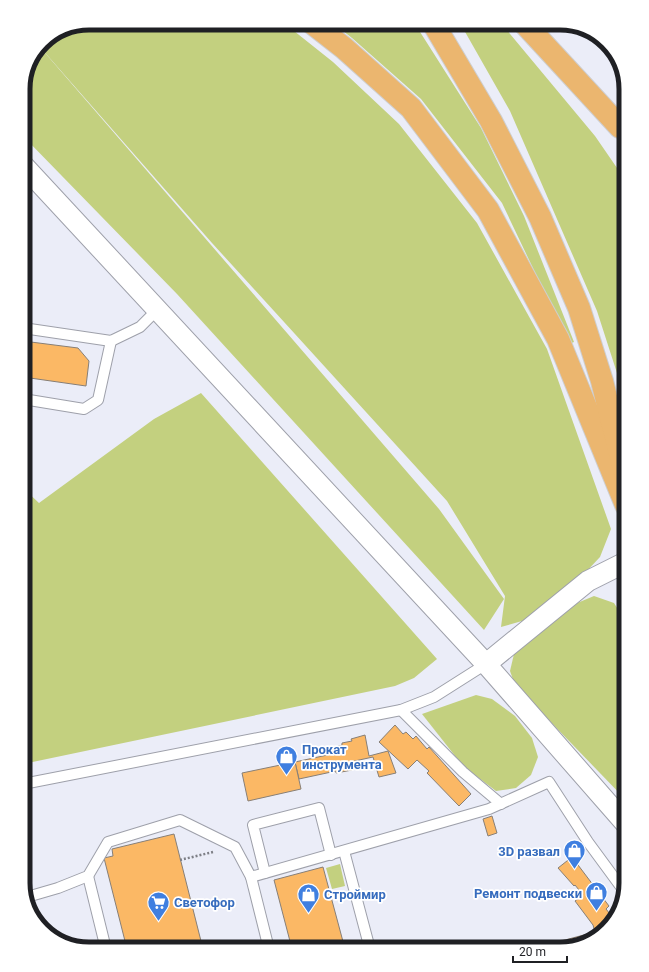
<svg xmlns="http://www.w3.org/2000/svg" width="649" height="972" font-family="Roboto,sans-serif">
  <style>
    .green { fill: #c3d07f }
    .building { fill: #fbb865; stroke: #877f77 }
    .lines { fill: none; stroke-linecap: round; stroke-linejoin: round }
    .service-casing { stroke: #9ea0aa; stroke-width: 12 }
    .minor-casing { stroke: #9ea0aa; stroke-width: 22 }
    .primary-casing { stroke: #cececf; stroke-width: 24 }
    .path { stroke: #7d7f86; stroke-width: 2.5; stroke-dasharray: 2 2; stroke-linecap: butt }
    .service { stroke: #fff; stroke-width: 10 }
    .minor { stroke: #fff; stroke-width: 20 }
    .primary { stroke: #ebb66f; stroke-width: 22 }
    .labels { text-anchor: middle; stroke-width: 3.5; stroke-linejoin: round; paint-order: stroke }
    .shop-label { font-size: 13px; font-weight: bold; fill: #366cbe; stroke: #fff; text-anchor: start }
    .rim { fill: none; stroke: #1f2024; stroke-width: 5 }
  </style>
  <rect width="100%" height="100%" fill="#ebedf8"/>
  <!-- green -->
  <g class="green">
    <path d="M89 23H284L333 62 399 124 477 223 547 349 611 529 600 557 568 591 529 619 501 627 505 596 447 501 212 243 40 47 42 42Z"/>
    <path d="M333 23H414L415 24 481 128 524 216 574 342 569 344 502 203 421 99 352 38Z"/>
    <path d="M460 23H501L595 136 626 181V401L597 311 510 111Z"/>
    <path d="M40 47 439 509 504 599 484 630 177 294 23 136V85Z"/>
    <path d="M201 393 437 659 414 678 395 686 23 764V488L39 503 154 419Z"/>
    <path d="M594 596 614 603 626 622V800L515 685 510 671 514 654 570 606Z"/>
    <path d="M476 695 492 699 515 716 532 738 538 757 531 775 516 788 496 791 463 766 422 714Z"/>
    <path d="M340 864 345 886 332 889 326 868Z"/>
  </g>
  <!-- building -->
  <g class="building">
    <path d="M23 341 78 348 89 361 86 386 23 377Z"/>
    <path d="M395 725 403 734 406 732 413 739 416 736 427 749 429 747 471 794 459 806 427 773 429 771 417 760 408 769 379 742Z"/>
    <path d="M365 735 369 756 388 751 396 773 379 777 373 757 350 762 352 770 336 773V771L299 779 295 762 332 754 331 749 342 745V743L352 741 351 739Z"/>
    <path d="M295 762 301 789 248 801 242 773Z"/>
    <path d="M492 816 497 833 488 836 483 819Z"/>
    <path d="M174 834 203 949H127L104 858 113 856 112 849Z"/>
    <path d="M572 857 609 906 606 909 614 919 604 926 605 928 593 940 560 949H531L595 932 593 925 575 901 583 895 575 885 574 886 558 868Z"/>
    <path d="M323 867 345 949H292L274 880Z"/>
  </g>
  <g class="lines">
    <defs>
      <g id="service">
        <path d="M23 328 111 341 140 327 158 309"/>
        <path d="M23 399 84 409 98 400 111 341"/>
        <path d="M401 710 463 772 501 804"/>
        <path d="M23 784 401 710 434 697 486 664"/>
        <path d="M344 851 370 949"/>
        <path d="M265 873 253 825 319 808 331 855"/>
        <path d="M88 876 106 949"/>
        <path d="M251 877 269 949"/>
        <path d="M27 897 58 888 88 876 108 842 180 820 235 847 251 877 489 809 549 782 588 842 624 891"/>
      </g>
      <g id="minor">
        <path d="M23 165 486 664 626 824"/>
        <path d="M486 664 588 581 626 562"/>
      </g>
      <g id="primary">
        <path d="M312 23 344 48 411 108 488 210 558 339 626 505"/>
        <path d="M433 23 491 121 540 217 579 308 602 381 624 470"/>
        <path d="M524 23 620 127"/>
      </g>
    </defs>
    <!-- service casing -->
    <use href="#service" class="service-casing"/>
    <!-- minor casing -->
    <use href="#minor" class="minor-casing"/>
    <!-- primary casing -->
    <use href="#primary" class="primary-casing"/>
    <!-- path -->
    <path class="path" d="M180 860 213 852"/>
    <!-- service -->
    <use href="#service" class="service"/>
    <!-- minor -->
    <use href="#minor" class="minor"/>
    <!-- primary -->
    <use href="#primary" class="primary"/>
  </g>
  <!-- icons -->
  <defs>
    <symbol id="shop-pin" viewBox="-11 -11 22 30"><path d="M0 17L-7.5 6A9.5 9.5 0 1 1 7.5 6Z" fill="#3f7fe0" stroke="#fff"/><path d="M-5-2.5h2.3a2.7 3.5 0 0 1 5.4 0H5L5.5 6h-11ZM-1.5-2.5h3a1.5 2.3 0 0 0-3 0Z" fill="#fff"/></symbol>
    <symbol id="supermarket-pin" viewBox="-11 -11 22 30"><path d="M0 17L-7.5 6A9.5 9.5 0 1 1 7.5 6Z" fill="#3f7fe0" stroke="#fff"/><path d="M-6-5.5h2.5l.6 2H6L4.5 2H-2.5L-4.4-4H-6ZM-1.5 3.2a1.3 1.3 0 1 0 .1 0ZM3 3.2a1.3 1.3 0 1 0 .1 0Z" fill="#fff"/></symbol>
  </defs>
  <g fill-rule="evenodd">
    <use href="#shop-pin" x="274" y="744" width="25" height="34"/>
    <use href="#shop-pin" x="562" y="838" width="25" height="34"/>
    <use href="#shop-pin" x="584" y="880" width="25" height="34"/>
    <use href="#shop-pin" x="296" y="882" width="25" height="34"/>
    <use href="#supermarket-pin" x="146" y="890" width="25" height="34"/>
  </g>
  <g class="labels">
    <!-- shop labels -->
    <g class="shop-label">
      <text x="302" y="754">Прокат<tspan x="302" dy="15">инструмента</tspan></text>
      <text x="560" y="856" text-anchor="end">3D развал</text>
      <text x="582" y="898" text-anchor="end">Ремонт подвески</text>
      <text x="324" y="899">Строймир</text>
      <text x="174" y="907">Светофор</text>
    </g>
  </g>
  <!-- crop -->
  <path d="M0 0H649V972H0ZM89 30H560A59 59 0 0 1 619 89V883A59 59 0 0 1 560 942H89A59 59 0 0 1 30 883V89A59 59 0 0 1 89 30Z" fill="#fff" fill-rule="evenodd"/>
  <path class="rim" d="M89 30H560A59 59 0 0 1 619 89V883A59 59 0 0 1 560 942H89A59 59 0 0 1 30 883V89A59 59 0 0 1 89 30Z"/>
  <!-- scale -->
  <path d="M513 956v6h54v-6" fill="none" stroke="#1f2024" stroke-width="2"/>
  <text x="519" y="956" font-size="12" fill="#1f2024" stroke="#ffffff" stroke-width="3" paint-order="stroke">20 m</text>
</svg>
